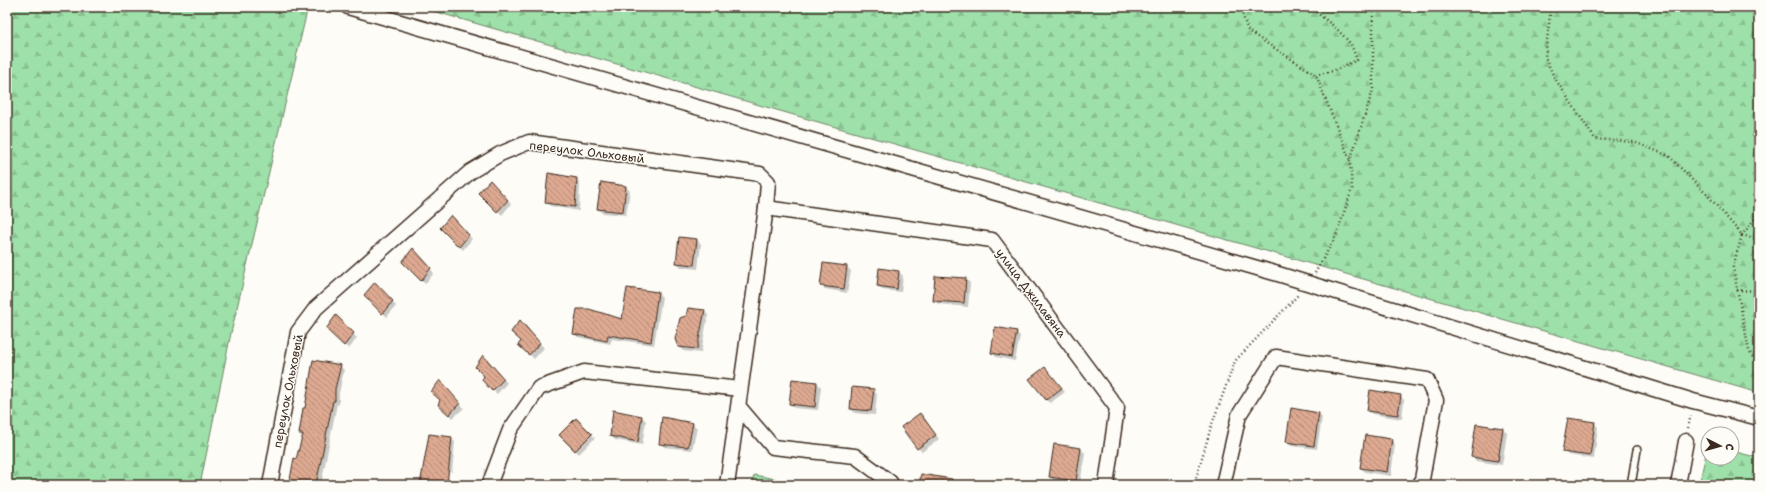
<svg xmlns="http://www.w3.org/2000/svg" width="1766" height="492" font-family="'Shantell Sans',sans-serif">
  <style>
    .forest { fill: url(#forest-firs); stroke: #6c8564 }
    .shadow { fill: #0003 }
    .building { fill: url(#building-back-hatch); stroke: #3b2a1e }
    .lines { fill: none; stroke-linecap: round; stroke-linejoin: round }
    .lane-casing { stroke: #3b2a1e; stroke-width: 10 }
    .street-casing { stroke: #3b2a1e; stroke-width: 17 }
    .path { stroke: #3b2a1e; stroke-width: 2.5; stroke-dasharray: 1 3; stroke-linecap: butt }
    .lane { stroke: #fdfcf7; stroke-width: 7 }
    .street { stroke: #fdfcf7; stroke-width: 14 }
    .labels { text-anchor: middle; stroke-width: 3; stroke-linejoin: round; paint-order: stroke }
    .street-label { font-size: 12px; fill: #3b2a1e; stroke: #fdfcf7 }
  </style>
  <defs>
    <pattern id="forest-firs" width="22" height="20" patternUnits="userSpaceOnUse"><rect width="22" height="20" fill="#9ee0aa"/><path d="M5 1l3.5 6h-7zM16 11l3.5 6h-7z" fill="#89c092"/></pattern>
    <pattern id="building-back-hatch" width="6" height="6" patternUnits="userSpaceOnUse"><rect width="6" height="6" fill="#dda991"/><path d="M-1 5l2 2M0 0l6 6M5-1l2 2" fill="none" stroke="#b48a76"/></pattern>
  </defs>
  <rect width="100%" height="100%" fill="#fdfcf7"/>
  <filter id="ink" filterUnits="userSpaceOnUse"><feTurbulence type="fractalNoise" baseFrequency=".025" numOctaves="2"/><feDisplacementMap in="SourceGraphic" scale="8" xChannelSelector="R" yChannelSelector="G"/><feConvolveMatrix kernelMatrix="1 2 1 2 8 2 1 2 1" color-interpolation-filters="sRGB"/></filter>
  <g filter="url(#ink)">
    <!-- forest -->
    <g class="forest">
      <path d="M7 7H308L231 333 200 485H7Z"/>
      <path d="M419 7H1759V393Z"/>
      <path d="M1708 445V458H1732V451L1759 458V485H1699Z"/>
      <path d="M754 475 808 485H752Z"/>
    </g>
    <!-- shadow -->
    <g class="shadow">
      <path d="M576 179 580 183 579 211 550 206 546 202Z"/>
      <path d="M602 183 626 187 630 191 626 215 602 213 598 209Z"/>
      <path d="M494 185 511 204 502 215 480 193Z"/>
      <path d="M455 220 472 239 463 250 441 228Z"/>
      <path d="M680 238 697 240 701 244 698 269 681 267 677 263Z"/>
      <path d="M417 254 434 273 425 284 403 262Z"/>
      <path d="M847 267 851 271 847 293 825 289 821 285Z"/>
      <path d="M899 272 903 276 901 292 882 290 878 286Z"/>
      <path d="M966 279 970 283 968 307 938 304 934 300Z"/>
      <path d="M379 287 396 306 387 317 365 295Z"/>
      <path d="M628 289 658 293 662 297 654 345 612 339 610 344 578 337 574 333 623 320Z"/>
      <path d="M704 311 708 315 701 353 683 351 679 347Z"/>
      <path d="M336 317 357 338 349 349 327 329Z"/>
      <path d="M524 325 544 348 534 359 520 345Z"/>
      <path d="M1016 332 1020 336 1015 361 996 357 992 353Z"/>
      <path d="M487 360 507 383 497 394 483 380Z"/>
      <path d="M340 366 344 370 339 393V405L337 404 321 485H291L303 437 300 434 306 409Z"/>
      <path d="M1045 368 1065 392 1050 403 1046 400Z"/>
      <path d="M817 383 821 387 818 410 794 408 790 404Z"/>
      <path d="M444 385 464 408 453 418 440 404Z"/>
      <path d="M873 390 877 394 875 415 855 413 851 409Z"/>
      <path d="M1400 395 1404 400 1402 419 1372 414 1368 410Z"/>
      <path d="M614 412 642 417 646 421 642 445 615 440 611 436Z"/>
      <path d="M1318 413 1322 417 1317 449 1291 446 1287 442Z"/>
      <path d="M924 418 939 439 922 452 918 448Z"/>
      <path d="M576 419 595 438 579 454 560 435Z"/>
      <path d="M1594 423 1598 427 1594 459 1568 455 1564 451Z"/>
      <path d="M693 424 697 428 692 450 664 447 660 443Z"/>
      <path d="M1503 429 1507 433 1502 465 1476 461 1472 457Z"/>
      <path d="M451 438 455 442 452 472 449 471 447 485H419H421Z"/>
      <path d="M1391 440 1395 444 1391 476 1365 472 1361 468Z"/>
      <path d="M1081 449 1085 453 1080 484 1054 481 1050 477Z"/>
      <path d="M1462 481 1488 485H1461Z"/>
      <path d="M1269 482 1289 485H1269Z"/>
      <path d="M1558 483 1570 485H1558Z"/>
    </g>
    <!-- building -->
    <g class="building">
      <path d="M548 173 577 178 575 207 545 203Z"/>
      <path d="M490 180 508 200 497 212 478 193Z"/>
      <path d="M601 182 626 186 623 212 597 209Z"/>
      <path d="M451 215 469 235 459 247 440 228Z"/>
      <path d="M679 237 697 239 694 265 676 263Z"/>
      <path d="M413 248 431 268 421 281 402 262Z"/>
      <path d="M823 263 847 266 844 289 820 286Z"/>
      <path d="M879 268 899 271 897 289 877 286Z"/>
      <path d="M935 276 966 278 964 303 933 301Z"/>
      <path d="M375 282 393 301 382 314 364 295Z"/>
      <path d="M627 288 658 292 651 342 608 335 607 341 573 334 577 309H589L622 319Z"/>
      <path d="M688 308 705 310 697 349 678 347 675 339 680 318 686 316Z"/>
      <path d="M336 315 354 333 344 346 326 329Z"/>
      <path d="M520 320 540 343 529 355 518 345 521 341 511 332Z"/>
      <path d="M995 327 1017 331 1012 357 991 353Z"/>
      <path d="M483 355 504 379 492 391 482 380 484 376 475 367Z"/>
      <path d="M313 360 341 365 335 389V401H333L316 485H289L294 458 296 459 303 434H299L303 408H305Z"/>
      <path d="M1045 367 1062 388 1046 400 1029 379Z"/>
      <path d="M792 379 817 382 815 407 789 404Z"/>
      <path d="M440 380 460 403 449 415 438 405 440 400 431 392Z"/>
      <path d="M852 387 874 389 871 411 850 409Z"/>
      <path d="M1370 390 1401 395 1398 415 1367 411Z"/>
      <path d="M1291 408 1319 413 1314 446 1286 442Z"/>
      <path d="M613 410 642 416 638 442 610 436Z"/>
      <path d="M920 413 936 435 917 449 901 427Z"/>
      <path d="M662 417 693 423 688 447 659 444Z"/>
      <path d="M576 418 592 434 575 451 559 435Z"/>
      <path d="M1568 418 1595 422 1590 456 1562 452Z"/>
      <path d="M1476 424 1503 428 1498 461 1471 457Z"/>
      <path d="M429 434 452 437 447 485H420Z"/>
      <path d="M1365 435 1392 439 1387 472 1360 468Z"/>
      <path d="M1054 444 1081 448 1076 481 1049 477Z"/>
      <path d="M921 474 952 479V485H919Z"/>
    </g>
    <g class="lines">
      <defs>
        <path id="lane" d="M1631 485 1637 450"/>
        <g id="street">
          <path d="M348 7 1278 274 1693 401 1759 418"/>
          <path d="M766 208 992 240 1117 408 1106 485"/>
          <path d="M739 407 773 447 855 456 890 482 889 485"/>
          <path d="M270 485 298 332 316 308 470 172 500 154 529 142 760 174 768 182 766 208 727 485"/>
          <path d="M489 485 510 430 539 388 584 372 740 389"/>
          <path d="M1223 485 1239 415 1276 357 1427 380 1436 400 1421 485"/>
          <path d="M1678 485 1686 441"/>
        </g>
      </defs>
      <!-- lane casing -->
      <use href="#lane" class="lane-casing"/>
      <!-- street casing -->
      <use href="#street" class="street-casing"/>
      <!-- path -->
      <g class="path">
        <path d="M1240 7 1248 31 1316 75 1350 160"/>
        <path d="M1310 7 1336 28 1351 44 1357 60 1333 71 1316 75"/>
        <path d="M1551 7 1545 57 1554 77 1595 139 1634 142 1669 156 1711 199 1742 235 1733 267 1749 351 1759 367"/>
        <path d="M1759 204 1756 217 1742 235 1759 240"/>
        <path d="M1315 273 1336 236 1352 189 1350 161 1373 90V7"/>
        <path d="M1737 290 1759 291"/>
        <path d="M1688 428 1691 414"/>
        <path d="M1194 485 1211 427 1235 361 1299 294"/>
      </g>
      <!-- lane -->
      <use href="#lane" class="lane"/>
      <!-- street -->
      <use href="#street" class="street"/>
    </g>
  </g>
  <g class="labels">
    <!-- street labels -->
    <g class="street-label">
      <text transform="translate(587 152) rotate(7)" y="4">переулок Ольховый</text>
      <text transform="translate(1031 293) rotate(53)" y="4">улица Джилавяна</text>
      <text transform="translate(288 391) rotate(-79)" y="4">переулок Ольховый</text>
    </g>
  </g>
  <!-- margin -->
  <rect width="1766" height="492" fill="none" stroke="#fdfcf7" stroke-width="24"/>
  <rect x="12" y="12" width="1742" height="468" fill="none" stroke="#3b2a1e" stroke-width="1.5" filter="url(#ink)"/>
  <!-- north arrow -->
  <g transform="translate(1720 446) rotate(96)"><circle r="19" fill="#fdfcf7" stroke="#afa8a0"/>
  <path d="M0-3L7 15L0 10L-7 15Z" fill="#3b2a1e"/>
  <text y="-6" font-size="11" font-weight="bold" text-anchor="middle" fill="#3b2a1e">С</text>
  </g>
</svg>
